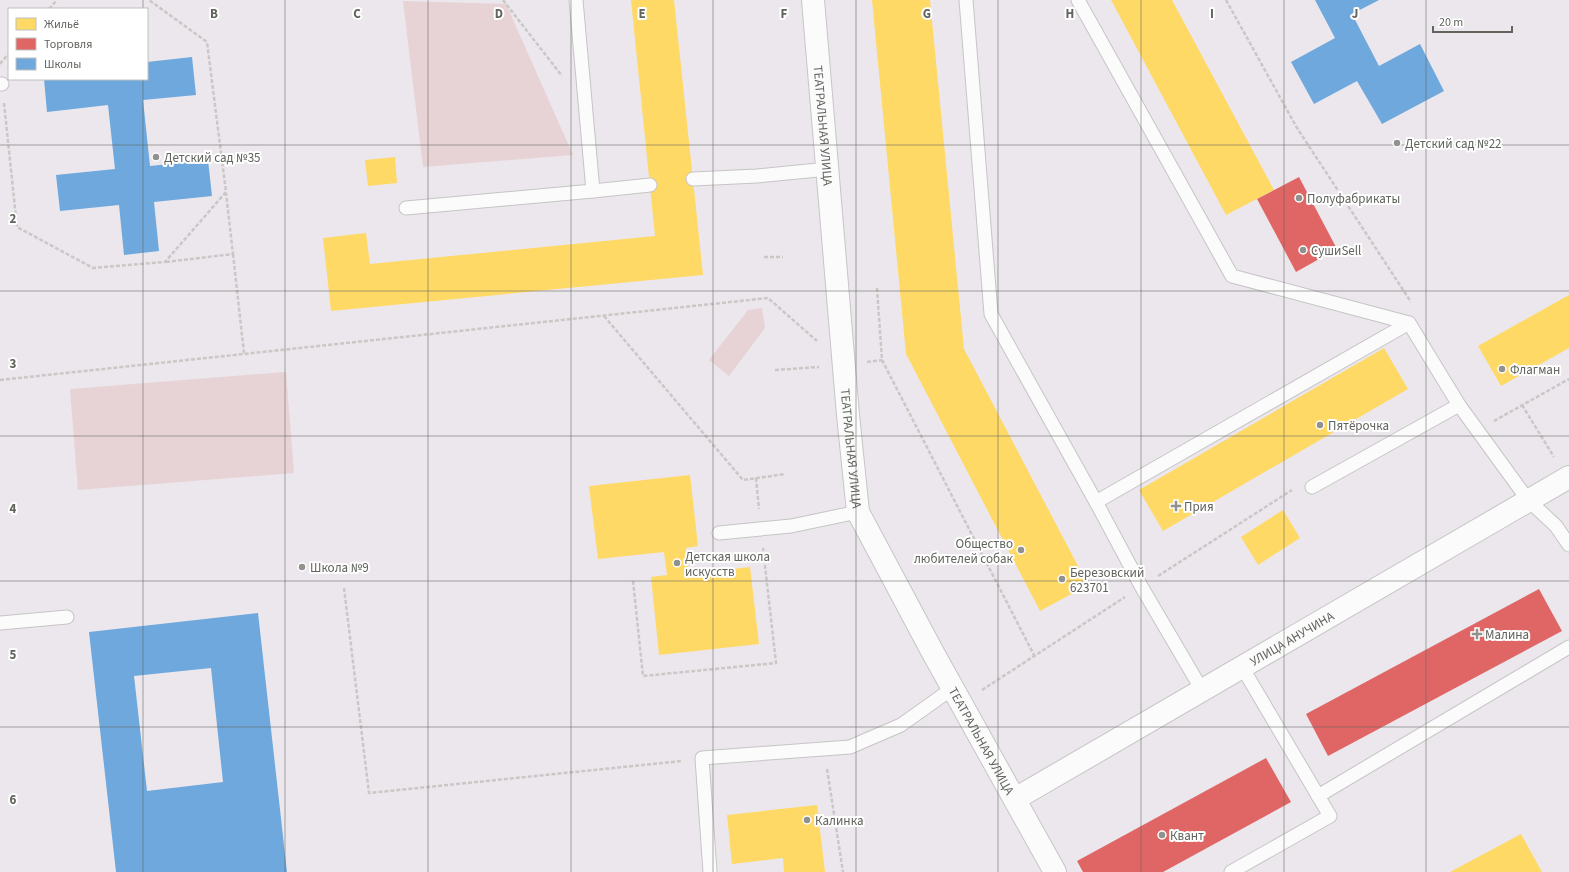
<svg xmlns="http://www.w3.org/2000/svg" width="1569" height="872" font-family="'Source Sans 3',sans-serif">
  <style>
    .green { fill: #e7d3d5 }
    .homes { fill: #ffd966 }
    .shops { fill: #e06666 }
    .schools { fill: #6fa8dc; fill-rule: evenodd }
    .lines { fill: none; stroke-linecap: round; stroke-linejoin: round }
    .lane-casing { stroke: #c6c5c5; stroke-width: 15 }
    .street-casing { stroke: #c6c5c5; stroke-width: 24 }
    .secondary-casing { stroke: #c6c6c6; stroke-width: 24 }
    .path { stroke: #cac8c6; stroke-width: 2.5; stroke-dasharray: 4 2; stroke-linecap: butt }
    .lane { stroke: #fcfbfc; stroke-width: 13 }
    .street { stroke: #fcfbfc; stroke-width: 22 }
    .secondary { stroke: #fcfbfc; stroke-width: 22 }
    .grid { fill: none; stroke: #60645c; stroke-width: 1; stroke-opacity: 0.55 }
    .poi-dot { fill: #91928e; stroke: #fff; stroke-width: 1.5 }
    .labels { text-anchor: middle; stroke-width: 4; stroke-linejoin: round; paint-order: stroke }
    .street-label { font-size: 13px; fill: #60645c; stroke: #fff }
    .poi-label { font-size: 13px; fill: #60645c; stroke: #fff; text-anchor: start }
    .grid-label { font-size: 13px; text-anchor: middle; font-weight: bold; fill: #60645c; stroke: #fff; stroke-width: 4; stroke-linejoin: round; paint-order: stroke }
  </style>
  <rect width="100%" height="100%" fill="#ebe7ec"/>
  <!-- green -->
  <g class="green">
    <path d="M403 1 506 4 573 155 423 167Z"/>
    <path d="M762 308 765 328 729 376 709 360 748 310Z"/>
    <path d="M286 372 294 473 78 490 70 389Z"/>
  </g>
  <!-- homes -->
  <g class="homes">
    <path d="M631 0H674L703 275 331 311 323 238 366 233 370 264 655 236Z"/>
    <path d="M872 0H930L964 349 1088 585 1040 611 906 354Z"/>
    <path d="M1111 0H1172L1274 190 1226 215Z"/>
    <path d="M395 157 397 183 368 186 365 160Z"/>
    <path d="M1569 295V348L1501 386 1478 346Z"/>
    <path d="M1384 348 1408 389 1163 531 1139 490Z"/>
    <path d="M690 475 698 546 686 548 689 574 750 567 759 644 659 655 651 577 667 575 664 552 598 559 589 486Z"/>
    <path d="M1283 510 1300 538 1258 565 1241 537Z"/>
    <path d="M817 805 825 872H784L783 858 732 864 727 815Z"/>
    <path d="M1521 834 1542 872H1450Z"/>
  </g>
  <!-- shops -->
  <g class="shops">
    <path d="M1299 177 1337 249 1296 272 1257 199Z"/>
    <path d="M1539 589 1562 631 1328 756 1306 714Z"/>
    <path d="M1266 758 1291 802 1163 872H1083L1077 861Z"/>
  </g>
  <!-- schools -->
  <g class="schools">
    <path d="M1315 0H1379L1352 14 1379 66 1420 44 1444 91 1382 124 1357 81 1314 104 1291 62 1335 38Z"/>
    <path d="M192 57 196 95 143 100 150 166 208 160 212 196 154 202 159 251 124 255 119 205 60 211 56 175 115 169 108 105 47 112 44 79H147V62Z"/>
    <path d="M258 613 287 872H116L89 632ZM211 668 223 782 147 791 134 676Z"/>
  </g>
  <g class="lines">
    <defs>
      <g id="lane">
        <path d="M966 0 991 314 1096 502 1141 586 1202 690"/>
        <path d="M1078 0 1232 276 1409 323"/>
        <path d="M0 84H2"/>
        <path d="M693 179 757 176 828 169"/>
        <path d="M593 191 650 185"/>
        <path d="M406 208 593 191 576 0"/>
        <path d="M1312 487 1459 405 1528 500 1556 526 1569 545"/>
        <path d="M1096 502 1409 323 1459 405"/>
        <path d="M719 533 791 526 858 512"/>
        <path d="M0 623 67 617"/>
        <path d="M1318 796 1569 647"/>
        <path d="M710 872 702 758 850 747 901 725 953 688"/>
        <path d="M1231 872 1330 816 1242 667"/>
      </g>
      <g id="street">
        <path id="s1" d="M1015 799 1569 477"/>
      </g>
      <g id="secondary">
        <path id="s2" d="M813 0 848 415 858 512 932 651 1055 872"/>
      </g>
    </defs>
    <!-- lane casing -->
    <use href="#lane" class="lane-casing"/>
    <!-- street casing -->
    <use href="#street" class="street-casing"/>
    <!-- secondary casing -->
    <use href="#secondary" class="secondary-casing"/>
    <!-- path -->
    <g class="path">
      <path d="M503 0 562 76"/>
      <path d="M1226 0 1297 128 1411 302"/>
      <path d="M49 9 57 0"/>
      <path d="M0 64 9 53"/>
      <path d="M4 103 17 227 93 268 165 262 226 192 207 42 149 0"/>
      <path d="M233 254 244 353"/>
      <path d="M764 257H783"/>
      <path d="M166 262 233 254 226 193"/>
      <path d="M877 288 882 360 1034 655"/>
      <path d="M604 316 743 480 785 474"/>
      <path d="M867 362 882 360"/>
      <path d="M775 370 819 367"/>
      <path d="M0 380 768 298 817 341"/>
      <path d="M1522 405 1554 457"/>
      <path d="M1494 421 1569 379"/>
      <path d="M756 478 759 509"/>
      <path d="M1158 576 1292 490"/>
      <path d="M633 581 643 676 776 663 763 548"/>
      <path d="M344 588 369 793 682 761"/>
      <path d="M982 690 1125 597"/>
      <path d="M827 769 843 872"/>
    </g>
    <!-- lane -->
    <use href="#lane" class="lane"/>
    <!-- street -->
    <use href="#street" class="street"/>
    <!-- secondary -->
    <use href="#secondary" class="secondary"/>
  </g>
  <!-- grid -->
  <path class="grid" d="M143 0V9M285 0V872M428 0V872M571 0V872M713 0V872M856 0V872M998 0V872M1141 0V872M1284 0V872M1426 0V872M143 79V872M0 145H1569M0 291H1569M0 436H1569M0 581H1569M0 727H1569"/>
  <!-- markers -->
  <g class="poi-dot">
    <circle cx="1397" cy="143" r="4"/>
    <circle cx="156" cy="157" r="4"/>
    <circle cx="1299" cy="198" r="4"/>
    <circle cx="1303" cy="250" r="4"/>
    <circle cx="1502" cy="369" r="4"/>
    <circle cx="1320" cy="425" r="4"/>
    <path d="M1174 500h4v4h4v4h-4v4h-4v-4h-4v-4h4z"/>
    <circle cx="1021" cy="550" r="4"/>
    <circle cx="677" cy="563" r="4"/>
    <circle cx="302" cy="567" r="4"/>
    <circle cx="1062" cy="579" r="4"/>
    <path d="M1475 628h4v4h4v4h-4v4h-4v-4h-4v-4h4z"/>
    <circle cx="807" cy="820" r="4"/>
    <circle cx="1162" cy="835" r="4"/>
  </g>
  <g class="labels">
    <!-- street labels -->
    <g class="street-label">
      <text dy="5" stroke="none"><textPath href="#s2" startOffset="126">ТЕАТРАЛЬНАЯ УЛИЦА</textPath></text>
      <text dy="5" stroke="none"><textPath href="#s2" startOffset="450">ТЕАТРАЛЬНАЯ УЛИЦА</textPath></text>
      <text dy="5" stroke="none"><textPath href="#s1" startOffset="320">УЛИЦА АНУЧИНА</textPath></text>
      <text dy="5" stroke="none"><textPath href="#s2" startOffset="774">ТЕАТРАЛЬНАЯ УЛИЦА</textPath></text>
    </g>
    <!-- poi labels -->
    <g class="poi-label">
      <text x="1405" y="148">Детский сад №22</text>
      <text x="164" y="162">Детский сад №35</text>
      <text x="1307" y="203">Полуфабрикаты</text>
      <text x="1311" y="255">СушиSell</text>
      <text x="1510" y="374">Флагман</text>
      <text x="1328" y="430">Пятёрочка</text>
      <text x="1184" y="511">Прия</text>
      <text x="1013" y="548" text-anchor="end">Общество<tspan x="1013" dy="15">любителей собак</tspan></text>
      <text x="685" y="561">Детская школа<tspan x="685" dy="15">искусств</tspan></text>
      <text x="310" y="572">Школа №9</text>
      <text x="1070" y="577">Березовский<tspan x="1070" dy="15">623701</tspan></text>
      <text x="1485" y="639">Малина</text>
      <text x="815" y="825">Калинка</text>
      <text x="1170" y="840">Квант</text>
    </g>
  </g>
  <g class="grid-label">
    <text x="214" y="18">B</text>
    <text x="357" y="18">C</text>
    <text x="499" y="18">D</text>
    <text x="642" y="18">E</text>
    <text x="784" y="18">F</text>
    <text x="927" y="18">G</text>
    <text x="1070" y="18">H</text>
    <text x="1212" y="18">I</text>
    <text x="1355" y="18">J</text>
    <text x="13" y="223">2</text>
    <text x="13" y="368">3</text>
    <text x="13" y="513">4</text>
    <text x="13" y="659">5</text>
    <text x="13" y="804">6</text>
  </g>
  <!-- legend -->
  <rect x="8" y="8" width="140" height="72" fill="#ffffff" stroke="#bfc1be"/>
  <rect x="16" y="18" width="20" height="12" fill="#ffd966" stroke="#bfc1be"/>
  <text x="44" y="28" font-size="12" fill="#60645c">Жильё</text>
  <rect x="16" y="38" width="20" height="12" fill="#e06666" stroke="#bfc1be"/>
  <text x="44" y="48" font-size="12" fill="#60645c">Торговля</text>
  <rect x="16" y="58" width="20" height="12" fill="#6fa8dc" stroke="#bfc1be"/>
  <text x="44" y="68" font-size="12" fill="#60645c">Школы</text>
  <!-- scale -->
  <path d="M1433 26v6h79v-6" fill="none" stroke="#60645c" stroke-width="2"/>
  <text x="1439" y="26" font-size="12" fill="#60645c" stroke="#ffffff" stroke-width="3" paint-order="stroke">20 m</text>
</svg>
